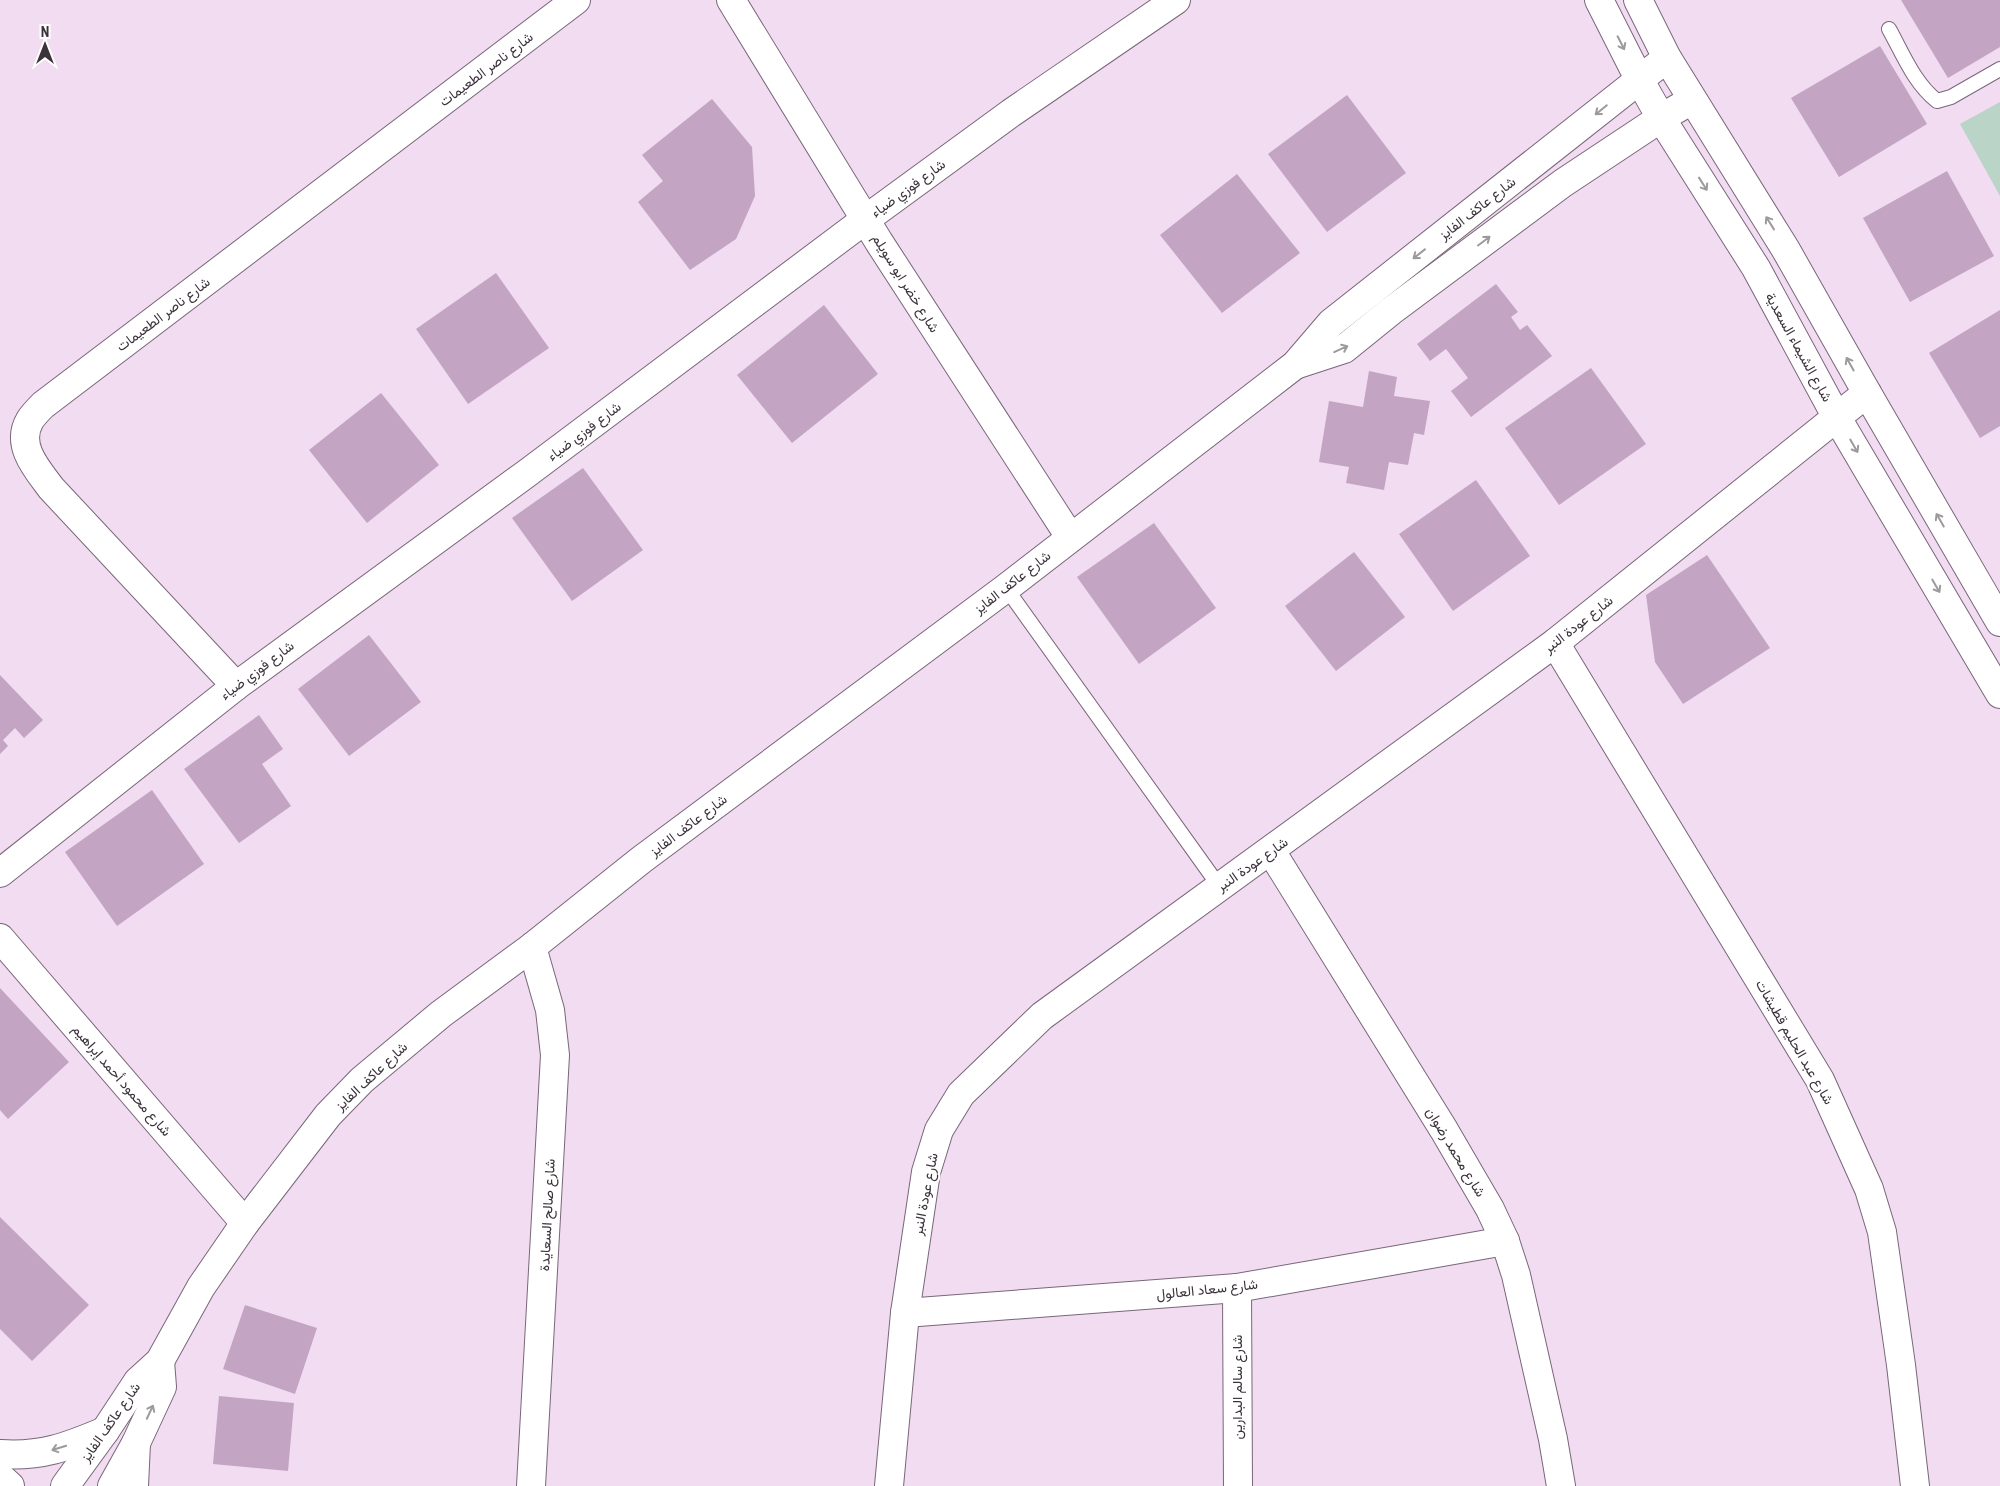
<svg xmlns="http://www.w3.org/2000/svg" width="2000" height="1486" font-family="'Roboto Condensed',Vazirmatn,sans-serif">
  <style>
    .green { fill: #bad4c7 }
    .building { fill: #c3a5c3 }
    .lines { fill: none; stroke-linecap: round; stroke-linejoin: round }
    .service-casing { stroke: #796779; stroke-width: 16 }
    .minor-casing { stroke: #796779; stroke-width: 30 }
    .tertiary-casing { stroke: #796779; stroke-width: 30 }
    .secondary-casing { stroke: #796779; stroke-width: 30 }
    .service { stroke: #fff; stroke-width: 14 }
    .minor { stroke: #fff; stroke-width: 28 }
    .tertiary { stroke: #fff; stroke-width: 28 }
    .secondary { stroke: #fff; stroke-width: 28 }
    .oneway { stroke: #9d999d }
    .labels { text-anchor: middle; stroke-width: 4.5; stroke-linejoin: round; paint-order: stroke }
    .street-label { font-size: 14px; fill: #3b333b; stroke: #fff }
  </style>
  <rect width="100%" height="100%" fill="#f1dcf1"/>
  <!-- green -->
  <path class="green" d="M2000 102V196L1960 124Z"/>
  <!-- building -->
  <g class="building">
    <path d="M1901 0H2000V47L1948 78Z"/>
    <path d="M1880 46 1927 124 1839 177 1791 98Z"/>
    <path d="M1347 95 1406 173 1327 232 1268 154Z"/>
    <path d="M712 99 752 147 755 196 736 239 690 270 638 202 663 181 642 155Z"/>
    <path d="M1947 171 1994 256 1910 302 1863 218Z"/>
    <path d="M1237 174 1300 253 1222 313 1160 235Z"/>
    <path d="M496 273 549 348 468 404 416 329Z"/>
    <path d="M1496 284 1518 312 1511 317 1520 330 1527 325 1552 356 1471 417 1451 391 1468 378 1446 349 1430 361 1417 344Z"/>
    <path d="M824 305 878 374 792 443 737 375Z"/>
    <path d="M2000 310V426L1980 438 1929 353Z"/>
    <path d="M1591 368 1646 444 1559 505 1505 428Z"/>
    <path d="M1369 371 1397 377 1394 396 1430 401 1424 435 1414 433 1408 465 1389 462 1384 490 1346 483 1349 467 1319 462 1329 401 1363 407Z"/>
    <path d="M381 393 439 465 367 523 309 450Z"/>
    <path d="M583 468 643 550 572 601 512 518Z"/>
    <path d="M1476 480 1530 556 1453 611 1399 534Z"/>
    <path d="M1154 523 1216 608 1139 664 1077 577Z"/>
    <path d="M1354 552 1405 617 1336 671 1285 606Z"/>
    <path d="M1707 555 1770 648 1683 704 1655 662 1646 595Z"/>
    <path d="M369 635 421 702 349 756 298 689Z"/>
    <path d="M0 675 43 720 24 738 15 728 3 740 8 746 0 754Z"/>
    <path d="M259 715 283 749 262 764 291 806 239 843 184 769Z"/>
    <path d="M152 790 204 864 117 926 65 852Z"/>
    <path d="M0 988 69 1062 8 1119 0 1110Z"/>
    <path d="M0 1217 89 1305 32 1361 0 1329Z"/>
    <path d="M245 1305 317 1328 295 1394 223 1369Z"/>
    <path d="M219 1396 294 1403 288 1471 213 1464Z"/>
  </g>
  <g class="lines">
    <defs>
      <g id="service">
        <path d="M1889 29C1903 54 1914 83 1937 101L1951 97 2000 69"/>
        <path d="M1006 588 1219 886"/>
      </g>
      <g id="minor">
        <path d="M731 0 879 242 1070 537"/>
        <path d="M1295 365 1344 349 1391 311 1563 183 1661 118 1692 100"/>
        <path d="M1555 643 1820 1080 1869 1189 1882 1232 1901 1365 1915 1486"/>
        <path d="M236 686 51 488C37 469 15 445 30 420 33 415 38 410 43 405L576 0"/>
        <path d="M1271 851 1444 1130 1490 1209 1505 1241 1516 1275 1553 1439 1561 1486"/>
        <path d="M0 873 236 686 526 474 866 219 1011 113 1176 0"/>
        <path d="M0 938 245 1223"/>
        <path d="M1237 1288 1238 1486"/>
        <path d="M905 1313 1237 1288 1505 1241"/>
        <path d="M65 1486 105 1431 138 1381 160 1361 201 1287 245 1223 328 1115 362 1080 441 1014 532 947 641 860 1006 588 1295 365 1331 323 1667 58"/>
        <path d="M112 1486 136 1443 162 1387 160 1361"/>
        <path d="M531 1486 555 1055 550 1010 532 947"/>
        <path d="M889 1486 905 1313 926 1172 939 1130 961 1094 1042 1016 1555 643 1867 393"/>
      </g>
      <g id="tertiary">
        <path d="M1599 0 1639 79 1661 118 1756 268 1836 416 2000 694"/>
        <path d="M1638 0 1667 58 1786 250 1867 393 2000 622"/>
      </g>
      <g id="secondary">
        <path d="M0 1454C41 1457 67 1447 105 1431"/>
        <path d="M0 1477 10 1486"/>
        <path d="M134 1486 136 1443"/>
      </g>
    </defs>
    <!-- service casing -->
    <use href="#service" class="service-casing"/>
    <!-- minor casing -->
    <use href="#minor" class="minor-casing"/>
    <!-- tertiary casing -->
    <use href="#tertiary" class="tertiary-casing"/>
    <!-- secondary casing -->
    <use href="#secondary" class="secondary-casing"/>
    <!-- service -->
    <use href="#service" class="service"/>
    <!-- minor -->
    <use href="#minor" class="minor"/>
    <!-- tertiary -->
    <use href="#tertiary" class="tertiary"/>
    <!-- secondary -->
    <use href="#secondary" class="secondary"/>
  </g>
  <!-- one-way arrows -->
  <defs><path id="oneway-shaft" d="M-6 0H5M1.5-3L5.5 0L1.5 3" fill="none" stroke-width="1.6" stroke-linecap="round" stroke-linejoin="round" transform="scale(1.25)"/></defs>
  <g class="oneway">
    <use href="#oneway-shaft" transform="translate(1621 43) rotate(63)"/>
    <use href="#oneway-shaft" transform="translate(1601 110) rotate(141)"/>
    <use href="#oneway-shaft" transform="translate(1703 184) rotate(58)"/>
    <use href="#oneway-shaft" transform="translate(1770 223) rotate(-122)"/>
    <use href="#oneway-shaft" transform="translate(1484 241) rotate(-37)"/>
    <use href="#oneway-shaft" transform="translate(1419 254) rotate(142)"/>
    <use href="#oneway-shaft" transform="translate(1341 349) rotate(-24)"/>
    <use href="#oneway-shaft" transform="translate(1850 364) rotate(-119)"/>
    <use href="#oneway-shaft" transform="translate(1854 446) rotate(60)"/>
    <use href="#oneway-shaft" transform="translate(1940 520) rotate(-120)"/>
    <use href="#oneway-shaft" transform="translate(1936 586) rotate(60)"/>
    <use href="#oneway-shaft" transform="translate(150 1412) rotate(-65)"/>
    <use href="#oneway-shaft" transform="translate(59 1448) rotate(163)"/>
  </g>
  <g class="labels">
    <!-- street labels -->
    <g class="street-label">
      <text transform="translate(486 69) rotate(-37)" y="5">شارع ناصر الطعيمات</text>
      <text transform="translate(908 188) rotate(-36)" y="5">شارع فوزي ضياء</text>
      <text transform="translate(1477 208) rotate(-38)" y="5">شارع عاكف الفايز</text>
      <text transform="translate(906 283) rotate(58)" y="5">شارع خضر ابو سويلم</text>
      <text transform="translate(163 314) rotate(-37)" y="5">شارع ناصر الطعيمات</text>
      <text transform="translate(1799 347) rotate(61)" y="5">شارع الشيماء السعدية</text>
      <text transform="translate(584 431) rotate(-37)" y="5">شارع فوزي ضياء</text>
      <text transform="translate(1012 582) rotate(-38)" y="5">شارع عاكف الفايز</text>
      <text transform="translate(1578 624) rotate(-38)" y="5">شارع عودة النبر</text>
      <text transform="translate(257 670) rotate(-37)" y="5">شارع فوزي ضياء</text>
      <text transform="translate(688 825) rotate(-37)" y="5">شارع عاكف الفايز</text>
      <text transform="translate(1252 864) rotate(-35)" y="5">شارع عودة النبر</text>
      <text transform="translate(1795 1042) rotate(60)" y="5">شارع عبد الحليم قطيشات</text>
      <text transform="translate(371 1076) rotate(-43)" y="5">شارع عاكف الفايز</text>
      <text transform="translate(122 1080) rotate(49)" y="5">شارع محمود أحمد إبراهيم</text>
      <text transform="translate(1456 1152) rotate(59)" y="5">شارع محمد رضوان</text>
      <text transform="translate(925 1194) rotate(-79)" y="5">شارع عودة النبر</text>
      <text transform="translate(547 1215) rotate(-87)" y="5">شارع صالح السعايدة</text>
      <text transform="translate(1207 1289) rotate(-6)" y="5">شارع سعاد العالول</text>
      <text transform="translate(1237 1387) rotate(-90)" y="5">شارع سالم البدارين</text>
      <text transform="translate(110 1422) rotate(-55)" y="5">شارع عاكف الفايز</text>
    </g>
  </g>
  <!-- north arrow -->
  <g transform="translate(45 45)" stroke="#ffffff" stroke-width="4" paint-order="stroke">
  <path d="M0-4L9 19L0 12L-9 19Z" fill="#3b333b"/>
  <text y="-8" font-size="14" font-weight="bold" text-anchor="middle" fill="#3b333b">N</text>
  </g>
</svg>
